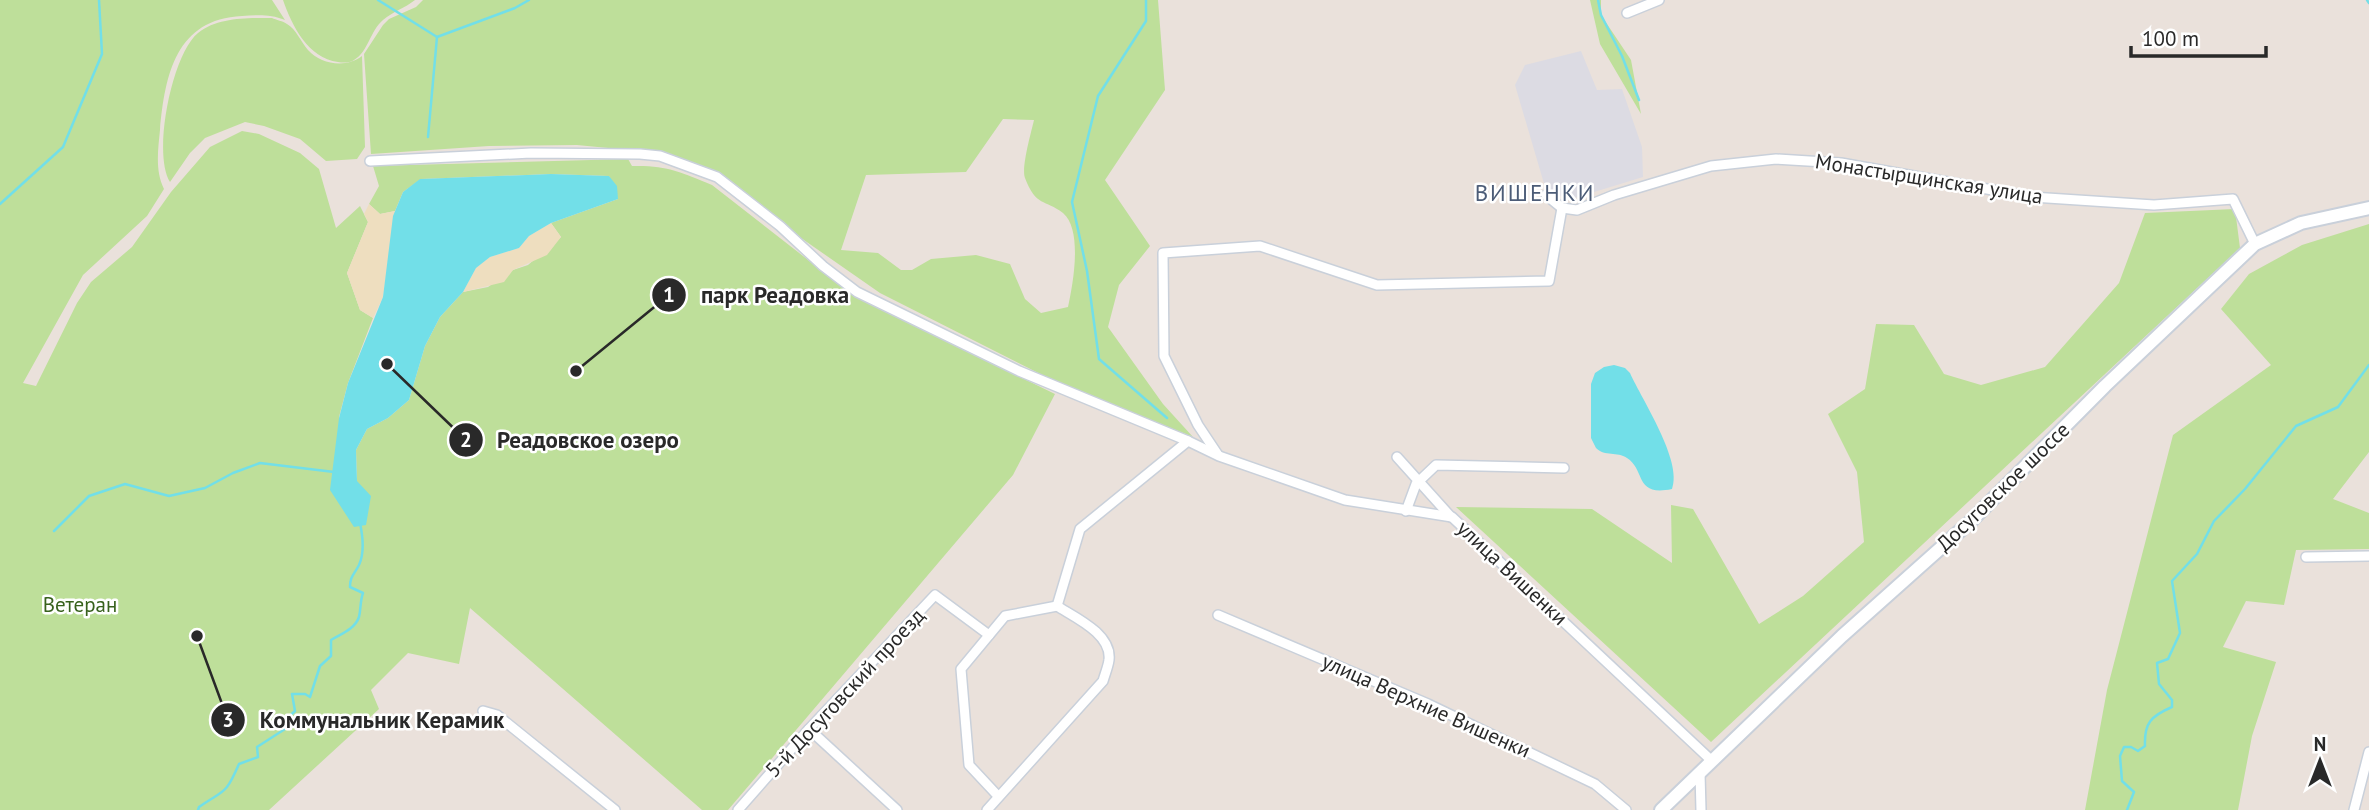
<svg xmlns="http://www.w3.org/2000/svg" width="2369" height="810" font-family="'PT Sans',sans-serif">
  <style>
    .industrial { fill: #dcdbe3 }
    .green { fill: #bedf9a; fill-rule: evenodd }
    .sand { fill: #eedebf }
    .water { fill: #72dfe8 }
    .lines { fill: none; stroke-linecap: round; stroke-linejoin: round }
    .stream { stroke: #72dfe8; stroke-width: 2.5 }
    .minor-casing { stroke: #c9d0da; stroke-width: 12 }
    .secondary-casing { stroke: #c9d0da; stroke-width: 16 }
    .minor { stroke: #fff; stroke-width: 9 }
    .secondary { stroke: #fff; stroke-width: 12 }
    .labels { text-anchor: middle; stroke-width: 5; stroke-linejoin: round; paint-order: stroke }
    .street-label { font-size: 21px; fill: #292929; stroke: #fff }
    .park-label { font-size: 21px; fill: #38621d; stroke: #fff }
    .neighbourhood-label { font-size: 23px; letter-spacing: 2px; fill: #4c5c77; stroke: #fff }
    .leader { fill: none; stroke: #292929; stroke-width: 2.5 }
    .callout-dot { fill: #292929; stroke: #fff; stroke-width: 2.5 }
    .mark-label { font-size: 21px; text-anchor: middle; font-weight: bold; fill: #fff }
    .callout-label { font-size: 23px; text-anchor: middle; font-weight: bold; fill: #292929; stroke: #fff; stroke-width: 5; stroke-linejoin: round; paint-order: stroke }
  </style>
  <rect width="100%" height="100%" fill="#eae1db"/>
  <!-- industrial -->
  <path class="industrial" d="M1581 51 1597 90 1622 89 1642 147 1643 177 1568 200 1545 187 1515 85 1525 65Z"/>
  <!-- green -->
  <g class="green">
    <path d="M0 0H272L285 20C270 14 258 15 242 16 176 19 165 75 160 130 158 150 155 171 164 189L147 216 83 275 23 383 36 386 77 303 91 282 132 247 171 192 210 147 242 131 259 134 300 153 319 169 336 228 360 206 368 222 347 273 360 310 373 318 348 383 339 417 357 481 356 450 367 429 388 418 409 400 425 346 440 317 463 292 488 287 513 270 528 265 561 237 551 223 618 199 609 176 551 174 421 179 403 192 395 211 380 214 369 204 379 186 373 166 628 159 632 166C666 165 681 172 712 185L853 295 1055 394 1013 475 728 810H702L470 608 459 664 408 653 371 690 379 709 269 810H0Z"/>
    <path d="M283 0H415C405 8 392 12 383 20 370 31 368 52 354 60 350 63 343 63 338 62 308 58 292 26 283 0Z"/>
    <path d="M423 0H1158L1165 90 1105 180 1150 246 1119 285 1108 327 1163 404 1193 437 1056 382 880 293 791 231 714 170 660 153 577 145 489 146 371 154 364 54 383 25 389 19 416 7ZM1003 119 1034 120C1031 133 1021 168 1025 178 1036 207 1045 199 1063 213 1083 230 1073 284 1068 307L1041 313 1025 299 1010 264 976 255 931 259 912 270H901L878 253 841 250 866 175 966 172Z"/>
    <path d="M1590 0H1601V15L1631 60 1641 114 1600 44Z"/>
    <path d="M272 18C276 20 283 21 287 24 296 29 301 42 308 50 321 65 347 68 362 56L365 147 357 159 326 161 300 139 264 126 245 122 205 138 190 153 170 182C152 154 172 54 198 33 218 17 248 18 272 18Z"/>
    <path d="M2235 209 2240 248 1711 742 1456 507 1592 509 1672 563 1671 505 1693 509 1759 624 1803 596 1864 542 1857 472 1828 414 1865 389 1876 324 1914 325 1944 374 1981 385 2045 367 2119 283 2145 213Z"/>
    <path d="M2369 224V452L2333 499 2369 513V549L2296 550 2284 605 2246 601 2223 647 2276 662 2252 736 2238 810H2085L2107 690 2173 435 2271 365 2221 309 2249 274 2302 245Z"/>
  </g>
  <!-- sand -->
  <g class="sand">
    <path d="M369 204 380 214 395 211 383 297 373 318 360 310 347 273 368 222 364 214Z"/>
    <path d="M551 223 561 237 547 255 513 270 504 282 463 292 476 268 490 257 519 248 529 236Z"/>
  </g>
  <!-- water -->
  <g class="water">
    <path d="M551 174 609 176 617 186 618 199 551 223 529 236 519 248 490 257 476 268 463 292 440 317 425 346 409 400 388 418 367 429 356 450 357 481 371 496 366 525 354 527 330 490 339 418 348 383 383 297 393 216 403 192 420 179Z"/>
    <path d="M1614 365 1625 368 1630 373C1642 400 1683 461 1672 489 1634 497 1646 470 1627 458 1617 451 1605 457 1596 448L1591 438V384L1595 373 1604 367Z"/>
  </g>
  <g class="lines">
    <!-- stream -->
    <g class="stream">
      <path d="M378 0 437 37 515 8 529 0"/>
      <path d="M1146 0V21L1098 96 1072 202 1087 271 1099 359 1167 418"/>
      <path d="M1598 0 1601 15 1622 56 1639 100"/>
      <path d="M2367 0 2369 3"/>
      <path d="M428 137 437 37"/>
      <path d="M0 204 63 147 102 54 99 0"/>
      <path d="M54 531 89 496 125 484 169 496 205 488 233 473 260 463 334 472"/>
      <path d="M198 810 199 807C225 789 225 796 239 764L258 757 257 747 285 729 282 723 295 711 292 694H305L310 697 320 666 331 656V640C341 634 355 629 359 617 361 609 360 601 363 593L350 587C350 576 354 575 359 565 365 552 363 537 360 523"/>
      <path d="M2127 810 2134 792 2122 781 2120 756 2124 747H2131L2138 751 2145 746C2144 723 2151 716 2172 707V700L2159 684 2157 663 2168 659 2180 633 2172 581 2197 554 2214 521 2245 489 2296 426 2338 407 2369 365"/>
    </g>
    <defs>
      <g id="minor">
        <path d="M1627 13 1659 0"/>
        <path d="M370 161 531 153 640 154 660 156 717 177 780 226 823 266 857 292 1019 371 1188 441 1219 456 1345 500 1452 517 1712 761"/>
        <path d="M1546 195 1562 208 1577 210 1614 195 1711 166 1776 159 1841 163 2032 197 2154 205 2233 199 2255 244"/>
        <path d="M1218 455 1198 425 1164 356 1163 253 1260 246 1377 285 1549 281 1562 208"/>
        <path d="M1397 457 1451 517"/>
        <path d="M1406 511 1416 484 1436 465 1564 468"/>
        <path d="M2306 557 2369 556"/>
        <path d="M1057 606 1080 529 1188 441"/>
        <path d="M1218 615 1428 704 1595 784 1626 810"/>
        <path d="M483 711 497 715 615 810"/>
        <path d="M809 729 897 810"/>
        <path d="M1700 773 1701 810"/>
        <path d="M998 796 969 765 961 669 1005 616 1057 606"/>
        <path d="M738 810 809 729 935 595 989 635"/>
        <path d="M987 810 1103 681C1105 674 1108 667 1109 660 1112 634 1076 618 1057 606"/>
        <path d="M2354 810 2369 752"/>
      </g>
      <path id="secondary" d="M1661 810 1842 636 1971 521 2105 386 2255 244 2301 223 2369 208"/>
    </defs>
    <!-- minor casing -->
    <use href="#minor" class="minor-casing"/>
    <!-- secondary casing -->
    <use href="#secondary" class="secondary-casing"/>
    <!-- minor -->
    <use href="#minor" class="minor"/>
    <!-- secondary -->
    <use href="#secondary" class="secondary"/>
  </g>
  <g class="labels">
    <!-- street labels -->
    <g class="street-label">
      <text transform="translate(1929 179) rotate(9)" y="7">Монастырщинская улица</text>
      <text transform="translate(2003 487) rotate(-44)" y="7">Досуговское шоссе</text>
      <text transform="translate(1512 573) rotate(43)" y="7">улица Вишенки</text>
      <text transform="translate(845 693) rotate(-47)" y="7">5-й Досуговский проезд</text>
      <text transform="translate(1426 706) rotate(24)" y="7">улица Верхние Вишенки</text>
    </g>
    <!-- park labels -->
    <g class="park-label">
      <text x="80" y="612">Ветеран</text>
    </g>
    <!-- neighbourhood labels -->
    <g class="neighbourhood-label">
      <text x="1535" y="201">ВИШЕНКИ</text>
    </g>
  </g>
  <!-- callouts -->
  <path class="leader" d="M576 371L669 295M387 364L466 440M197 636L228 720"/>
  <g class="callout-dot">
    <circle cx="576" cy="371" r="7"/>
    <circle cx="387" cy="364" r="7"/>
    <circle cx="197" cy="636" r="7"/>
    <circle cx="669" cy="295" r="18"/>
    <circle cx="466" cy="440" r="18"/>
    <circle cx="228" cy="720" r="18"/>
  </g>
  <g class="mark-label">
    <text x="669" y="302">1</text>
    <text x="466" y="447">2</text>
    <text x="228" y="727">3</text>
  </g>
  <g class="callout-label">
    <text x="775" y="303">парк Реадовка</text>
    <text x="588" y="448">Реадовское озеро</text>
    <text x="382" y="728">Коммунальник Керамик</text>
  </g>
  <!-- north arrow -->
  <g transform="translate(2320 761)" stroke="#ffffff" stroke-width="5" paint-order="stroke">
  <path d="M0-5L12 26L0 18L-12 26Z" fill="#292929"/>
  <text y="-10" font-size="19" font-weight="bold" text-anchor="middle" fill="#292929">N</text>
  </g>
  <!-- scale -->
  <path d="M2131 46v10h135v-10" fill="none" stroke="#292929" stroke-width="3.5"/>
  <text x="2142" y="46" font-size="21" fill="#292929" stroke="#ffffff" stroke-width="5" paint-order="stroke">100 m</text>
</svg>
